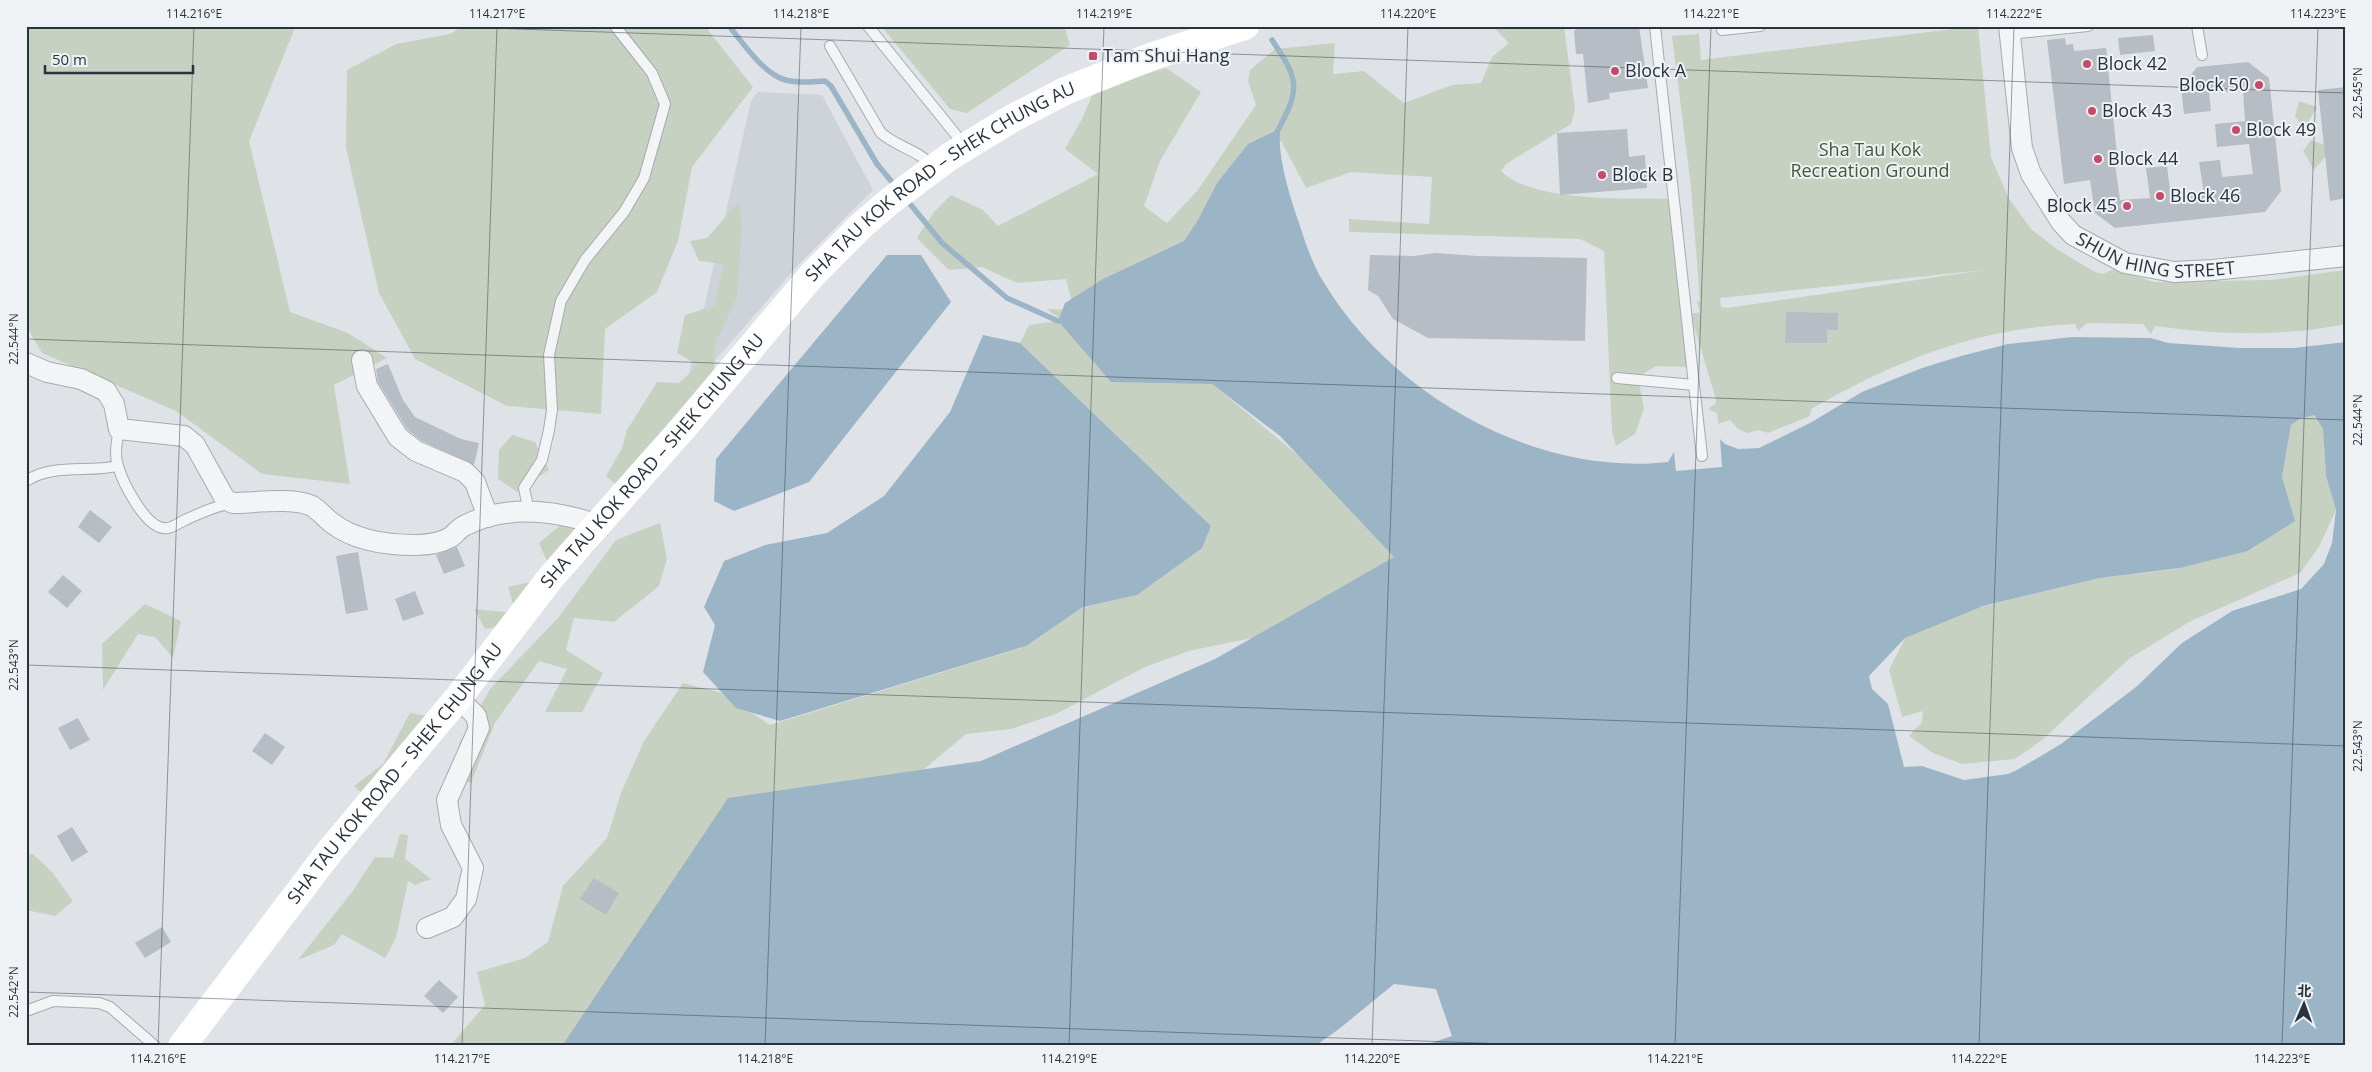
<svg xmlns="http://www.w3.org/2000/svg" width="2372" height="1072" font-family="'Open Sans','Noto Sans SC',sans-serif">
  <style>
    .built { fill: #ced3d9 }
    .green { fill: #c7d1c1; fill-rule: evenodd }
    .water { fill: #9cb5c6; fill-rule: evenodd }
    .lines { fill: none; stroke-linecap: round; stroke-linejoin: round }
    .stream { stroke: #9cb5c6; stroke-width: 5.5 }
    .building { fill: #b7bdc4 }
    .service-casing { stroke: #a5abb2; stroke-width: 12 }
    .minor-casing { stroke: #a5abb2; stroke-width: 22 }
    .service { stroke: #f2f4f6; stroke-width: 10 }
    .minor { stroke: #f2f4f6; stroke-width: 20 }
    .secondary { stroke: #fff; stroke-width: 28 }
    .ticks { fill: none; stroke: #29333e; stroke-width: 1; stroke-opacity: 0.45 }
    .poi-dot { fill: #c54b6b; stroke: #eff2f5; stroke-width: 2 }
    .labels { text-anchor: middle; stroke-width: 4; stroke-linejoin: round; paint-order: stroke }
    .poi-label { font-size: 18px; fill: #29333e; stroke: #eff2f5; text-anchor: start }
    .park-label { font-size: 18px; fill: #415937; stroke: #eff2f5 }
    .street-label { font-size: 18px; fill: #29333e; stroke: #eff2f5 }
    .neatline { fill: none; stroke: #29333e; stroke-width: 2 }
    .ticks-label { font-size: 12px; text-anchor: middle; fill: #29333e }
  </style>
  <rect width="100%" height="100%" fill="#dfe3e8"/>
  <!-- built -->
  <path class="built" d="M758 92 822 95 873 190 799 264 684 396 751 101Z"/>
  <!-- green -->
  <g class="green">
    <path d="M26 26H290L294 30 249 141 290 312 348 333 387 358 334 385 350 484 262 474 176 411 42 353 26 326Z"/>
    <path d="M463 26H708V30L753 87 692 167 678 241 657 292 605 329 601 414 507 406 415 359 379 293 346 148 347 70 396 44 450 34Z"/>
    <path d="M881 26H1064L1070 45 967 113 950 109Z"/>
    <path d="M1492 26H1564L1575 110 1571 124 1506 164 1501 171C1534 203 1626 197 1670 199L1691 314 1700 312 1697 301H1700L1691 187 1672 36 1699 34 1701 60 1978 26 1991 157 2008 197 2031 229 2058 250 2095 272 2103 274 2114 269 2154 282 2270 280 2346 270V324C2284 337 2218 335 2155 326L2151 334 2143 324 2087 323 2078 331 2075 324C1974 329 1898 360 1811 409L1810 416 1768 433 1759 430 1747 433 1738 429 1730 420 1718 424 1717 413 1708 409 1716 403 1715 396 1691 316 1689 367 1656 366 1638 377 1644 409 1635 434 1616 446 1612 431 1604 251 1580 239 1349 232V219L1429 224 1432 177 1351 172 1306 188 1281 141 1255 155 1209 381 1301 458 1384 508 1413 579 1271 634 1189 651 1143 668 1056 714 1011 729 966 734 593 1046H450L485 1005 477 972 525 958 548 942 563 886 607 838 621 793 644 741 683 683 722 693 770 725 1021 648 1083 607 1128 597 1211 526 1020 343 1029 325 1058 321 1087 336 1046 309 1074 310 1066 279 1017 283 982 267 949 270 917 238 934 212 951 195 983 210 998 226 1098 174 1065 149 1082 119 1094 91 1166 68 1201 92 1160 161 1144 206 1167 223 1197 191 1256 105 1248 81 1250 70 1275 49 1335 43 1333 74 1364 71 1404 103 1452 85 1481 83 1492 57 1509 43ZM1984 270 1727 308 1721 307 1720 298Z"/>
    <path d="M2299 101 2317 107 2304 129 2295 116Z"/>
    <path d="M2311 140 2333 148 2314 170 2303 151Z"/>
    <path d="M739 202 742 224 737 297 715 344 714 382 621 489 606 476 622 448 627 430 657 382 679 383 698 365 677 353 685 315 714 306 724 264 699 261 690 241 707 238Z"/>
    <path d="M2313 415 2323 429 2326 476 2336 510 2319 547 2300 573 2191 621 2130 658 2042 740 2015 759 1962 764 1933 753 1909 736 1922 722 1923 711 1902 717 1889 670 1905 638 1964 611 2100 578 2176 569 2251 550 2291 522 2282 477 2291 425 2296 420Z"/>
    <path d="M512 435 535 442 549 470 517 492 498 479 499 450Z"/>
    <path d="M660 523 667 559 659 586 614 622 574 618 566 650 603 673 582 712H545L567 669 539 661 495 723 471 783 450 775 460 742 490 689 558 618 616 540Z"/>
    <path d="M562 524 580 529 600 543 591 554H580L549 566 539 543Z"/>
    <path d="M535 581 510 624 485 629 474 609 516 613 508 587Z"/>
    <path d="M145 604 181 621 173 658 155 637 138 634 103 690 102 644Z"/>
    <path d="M410 713 434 717 377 807 354 786 383 764Z"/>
    <path d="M400 834 408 835 405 859 431 879 415 885 408 881 396 938 385 958 342 934 334 945 298 960 352 892 375 857 393 858Z"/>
    <path d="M26 854H33L52 872 73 901 55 916 26 910Z"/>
  </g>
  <!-- water -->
  <g class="water">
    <path d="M1273 132H1280C1278 158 1289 193 1297 217 1304 238 1311 262 1323 281 1390 394 1535 477 1668 462L1674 452 1676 471 1722 467 1720 439 1725 444 1738 449 1759 448 1810 423 1862 392 1922 368 1961 356 2008 344 2072 337 2151 338 2168 343 2240 348H2293L2346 342V1046H1422L1452 1036 1436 989 1394 984 1339 1029 1315 1046H562L728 798 981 761 1215 659 1394 557 1280 436 1212 384 1111 382 1058 321 1065 303 1103 279 1184 241 1198 220 1217 183 1248 144ZM2314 415 2323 429 2326 476 2336 510 2332 543 2324 564 2301 589 2232 611 2182 643 2136 687 2061 744 2017 770 2008 774 1964 780 1922 766 1904 767 1888 704 1872 689 1869 676 1905 638 1983 606 2100 578 2180 568 2248 551 2295 521 2282 477 2291 425 2299 419Z"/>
    <path d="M887 255H921L951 302 809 482 734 511 714 501 716 459Z"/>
    <path d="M983 335 1020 343 1211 526 1202 548 1137 595 1083 607 1026 646 780 721 736 708 703 672 715 625 704 607 724 561 765 545 827 533 884 496 950 412Z"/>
  </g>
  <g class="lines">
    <!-- stream -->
    <g class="stream">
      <path d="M729 26C742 42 760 68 778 77 791 84 811 82 825 81L831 86 877 164 897 188"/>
      <path d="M1272 40C1300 81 1300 89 1277 132"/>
      <path d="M906 199 942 243 1007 298 1058 321"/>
    </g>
  </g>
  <!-- building -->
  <g class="building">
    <path d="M1580 26H1639L1648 88 1609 93 1610 99 1588 103 1583 54H1576L1574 31Z"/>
    <path d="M2153 35 2155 51 2120 55 2118 38Z"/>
    <path d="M2065 38 2066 45 2073 44 2074 51 2106 48 2118 164H2115L2120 200 2150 198 2146 168 2167 166 2171 198 2204 194 2199 162 2220 160 2222 177 2253 174 2249 144 2217 147 2215 124 2245 121 2243 91 2209 93 2211 111 2184 114 2181 87 2197 67 2248 62 2269 78 2281 191 2265 212 2115 228 2095 213 2090 180 2064 184 2047 40Z"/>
    <path d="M2346 87V198L2330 201 2318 90Z"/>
    <path d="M1627 129 1629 157 1645 155 1647 188 1560 195 1557 133Z"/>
    <path d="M1435 253 1478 256 1587 258 1585 341 1428 338 1393 319 1378 296 1368 290 1370 255 1414 256Z"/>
    <path d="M1786 312 1838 313V330H1827V343H1785Z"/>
    <path d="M388 364 403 400 415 417 461 439 479 443 474 465 422 441 407 429 378 382 376 369Z"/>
    <path d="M90 510 112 527 99 543 78 527Z"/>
    <path d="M457 547 465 566 444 574 436 555Z"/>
    <path d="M358 552 368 610 346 614 336 556Z"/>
    <path d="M63 575 82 591 67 608 48 592Z"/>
    <path d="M415 591 424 614 403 621 395 599Z"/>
    <path d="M78 718 90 740 70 750 58 728Z"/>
    <path d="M265 733 285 747 272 765 252 751Z"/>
    <path d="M72 827 88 852 72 862 57 836Z"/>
    <path d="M594 878 619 893 606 915 580 899Z"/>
    <path d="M162 927 171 942 145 958 135 943Z"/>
    <path d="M439 980 458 997 443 1013 424 996Z"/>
  </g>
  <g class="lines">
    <defs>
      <g id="service">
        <path d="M868 26 965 146"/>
        <path d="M2197 26 2202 55"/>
        <path d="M1722 30 1760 26"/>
        <path d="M2009 34 2088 26"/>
        <path d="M830 46 881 133C897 147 919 150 933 167"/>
        <path d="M1617 378 1694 385 1655 26"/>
        <path d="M1694 385 1702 456"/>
        <path d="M119 429C117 441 114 454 118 466 123 483 147 532 168 528 174 527 180 522 185 520 200 513 216 506 232 503"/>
        <path d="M26 481C53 463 88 473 117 466"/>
        <path d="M529 512 524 488 542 460 549 430 552 410 549 355 561 301 585 260 624 212 644 178 665 104 652 73 615 26"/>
        <path d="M26 1011 53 1001 99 1003 110 1007 155 1046"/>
      </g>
      <g id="minor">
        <path id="s1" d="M2009 26 2022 148 2031 174 2061 222 2073 235 2125 263 2174 272 2213 270 2346 256"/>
        <path d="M362 360 367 386 398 437 416 451 465 472 475 482 488 517"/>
        <path d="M26 363 47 372 81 379 106 391 114 404 119 429 184 436 195 445 225 499 233 503C253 503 293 497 312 506 319 510 325 518 332 523 354 540 387 545 415 545 427 545 441 543 451 537 456 533 460 527 466 525 507 504 557 511 599 525"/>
        <path d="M427 928 453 917 466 899 473 868 451 825 447 800 479 728 476 716 458 698"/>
      </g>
    </defs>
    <!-- service casing -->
    <use href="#service" class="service-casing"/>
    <!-- minor casing -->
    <use href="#minor" class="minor-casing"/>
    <!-- service -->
    <use href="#service" class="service"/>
    <!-- minor -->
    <use href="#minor" class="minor"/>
    <!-- secondary -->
    <path class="secondary" id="s2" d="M182 1046 330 851 458 698 552 576 683 428 813 274 861 226 890 201 949 157 1011 119 1065 91 1150 57 1245 26"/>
  </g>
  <!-- ticks -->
  <path class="ticks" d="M432 26 2346 93M26 339 2346 420M26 665 2346 746M26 992 1565 1046M158 1046 194 26M462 1046 497 26M765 1046 801 26M1069 1046 1104 26M1372 1046 1408 26M1675 1046 1711 26M1979 1046 2014 26M2282 1046 2318 26"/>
  <!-- markers -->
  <g class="poi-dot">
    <rect x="1088" y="51" width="10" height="10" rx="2.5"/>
    <circle cx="2087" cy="64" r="5"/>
    <circle cx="1615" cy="71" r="5"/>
    <circle cx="2259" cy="85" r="5"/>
    <circle cx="2092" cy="111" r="5"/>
    <circle cx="2236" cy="130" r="5"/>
    <circle cx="2098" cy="159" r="5"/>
    <circle cx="1602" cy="175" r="5"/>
    <circle cx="2160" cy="196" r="5"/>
    <circle cx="2127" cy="206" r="5"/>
  </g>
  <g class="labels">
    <!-- poi labels -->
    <g class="poi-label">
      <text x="1103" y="62">Tam Shui Hang</text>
      <text x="2097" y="70">Block 42</text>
      <text x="1625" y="77">Block A</text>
      <text x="2249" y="91" text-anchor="end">Block 50</text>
      <text x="2102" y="117">Block 43</text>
      <text x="2246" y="136">Block 49</text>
      <text x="2108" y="165">Block 44</text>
      <text x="1612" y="181">Block B</text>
      <text x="2170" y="202">Block 46</text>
      <text x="2117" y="212" text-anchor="end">Block 45</text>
    </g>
    <!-- park labels -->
    <g class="park-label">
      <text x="1870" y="156">Sha Tau Kok<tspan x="1870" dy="21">Recreation Ground</tspan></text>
    </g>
    <!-- street labels -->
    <g class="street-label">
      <text dy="6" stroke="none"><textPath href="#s2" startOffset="1156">SHA TAU KOK ROAD – SHEK CHUNG AU</textPath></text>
      <text dy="6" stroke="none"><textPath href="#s1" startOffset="312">SHUN HING STREET</textPath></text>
      <text dy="6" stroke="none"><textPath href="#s2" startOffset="751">SHA TAU KOK ROAD – SHEK CHUNG AU</textPath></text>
      <text dy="6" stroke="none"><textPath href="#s2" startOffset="346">SHA TAU KOK ROAD – SHEK CHUNG AU</textPath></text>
    </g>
  </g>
  <!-- border -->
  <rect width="2372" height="1072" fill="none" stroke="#eff2f5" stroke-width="55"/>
  <!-- north arrow -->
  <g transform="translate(2304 1004) rotate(2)" stroke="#eff2f5" stroke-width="4" paint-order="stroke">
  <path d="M0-4L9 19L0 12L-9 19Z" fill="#29333e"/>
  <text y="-8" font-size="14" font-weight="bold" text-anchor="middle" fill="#29333e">北</text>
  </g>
  <!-- scale -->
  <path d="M45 65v8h148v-8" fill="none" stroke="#29333e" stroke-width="2.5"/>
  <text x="52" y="65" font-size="15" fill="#29333e" stroke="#eff2f5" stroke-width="4" paint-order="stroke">50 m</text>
  <rect x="28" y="28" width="2316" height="1016" class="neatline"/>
  <g class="ticks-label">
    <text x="194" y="18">114.216°E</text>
    <text x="497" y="18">114.217°E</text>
    <text x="801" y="18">114.218°E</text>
    <text x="1104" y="18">114.219°E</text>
    <text x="1408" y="18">114.220°E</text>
    <text x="1711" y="18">114.221°E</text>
    <text x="2014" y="18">114.222°E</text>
    <text x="2318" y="18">114.223°E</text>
    <text transform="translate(2358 93) rotate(-90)" y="4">22.545°N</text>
    <text transform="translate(14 339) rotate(-90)" y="4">22.544°N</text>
    <text transform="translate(2358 420) rotate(-90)" y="4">22.544°N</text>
    <text transform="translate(14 665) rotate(-90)" y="4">22.543°N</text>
    <text transform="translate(2358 746) rotate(-90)" y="4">22.543°N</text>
    <text transform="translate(14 992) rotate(-90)" y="4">22.542°N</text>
    <text x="158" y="1063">114.216°E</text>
    <text x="462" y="1063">114.217°E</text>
    <text x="765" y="1063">114.218°E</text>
    <text x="1069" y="1063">114.219°E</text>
    <text x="1372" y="1063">114.220°E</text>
    <text x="1675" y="1063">114.221°E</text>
    <text x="1979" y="1063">114.222°E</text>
    <text x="2282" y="1063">114.223°E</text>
  </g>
</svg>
